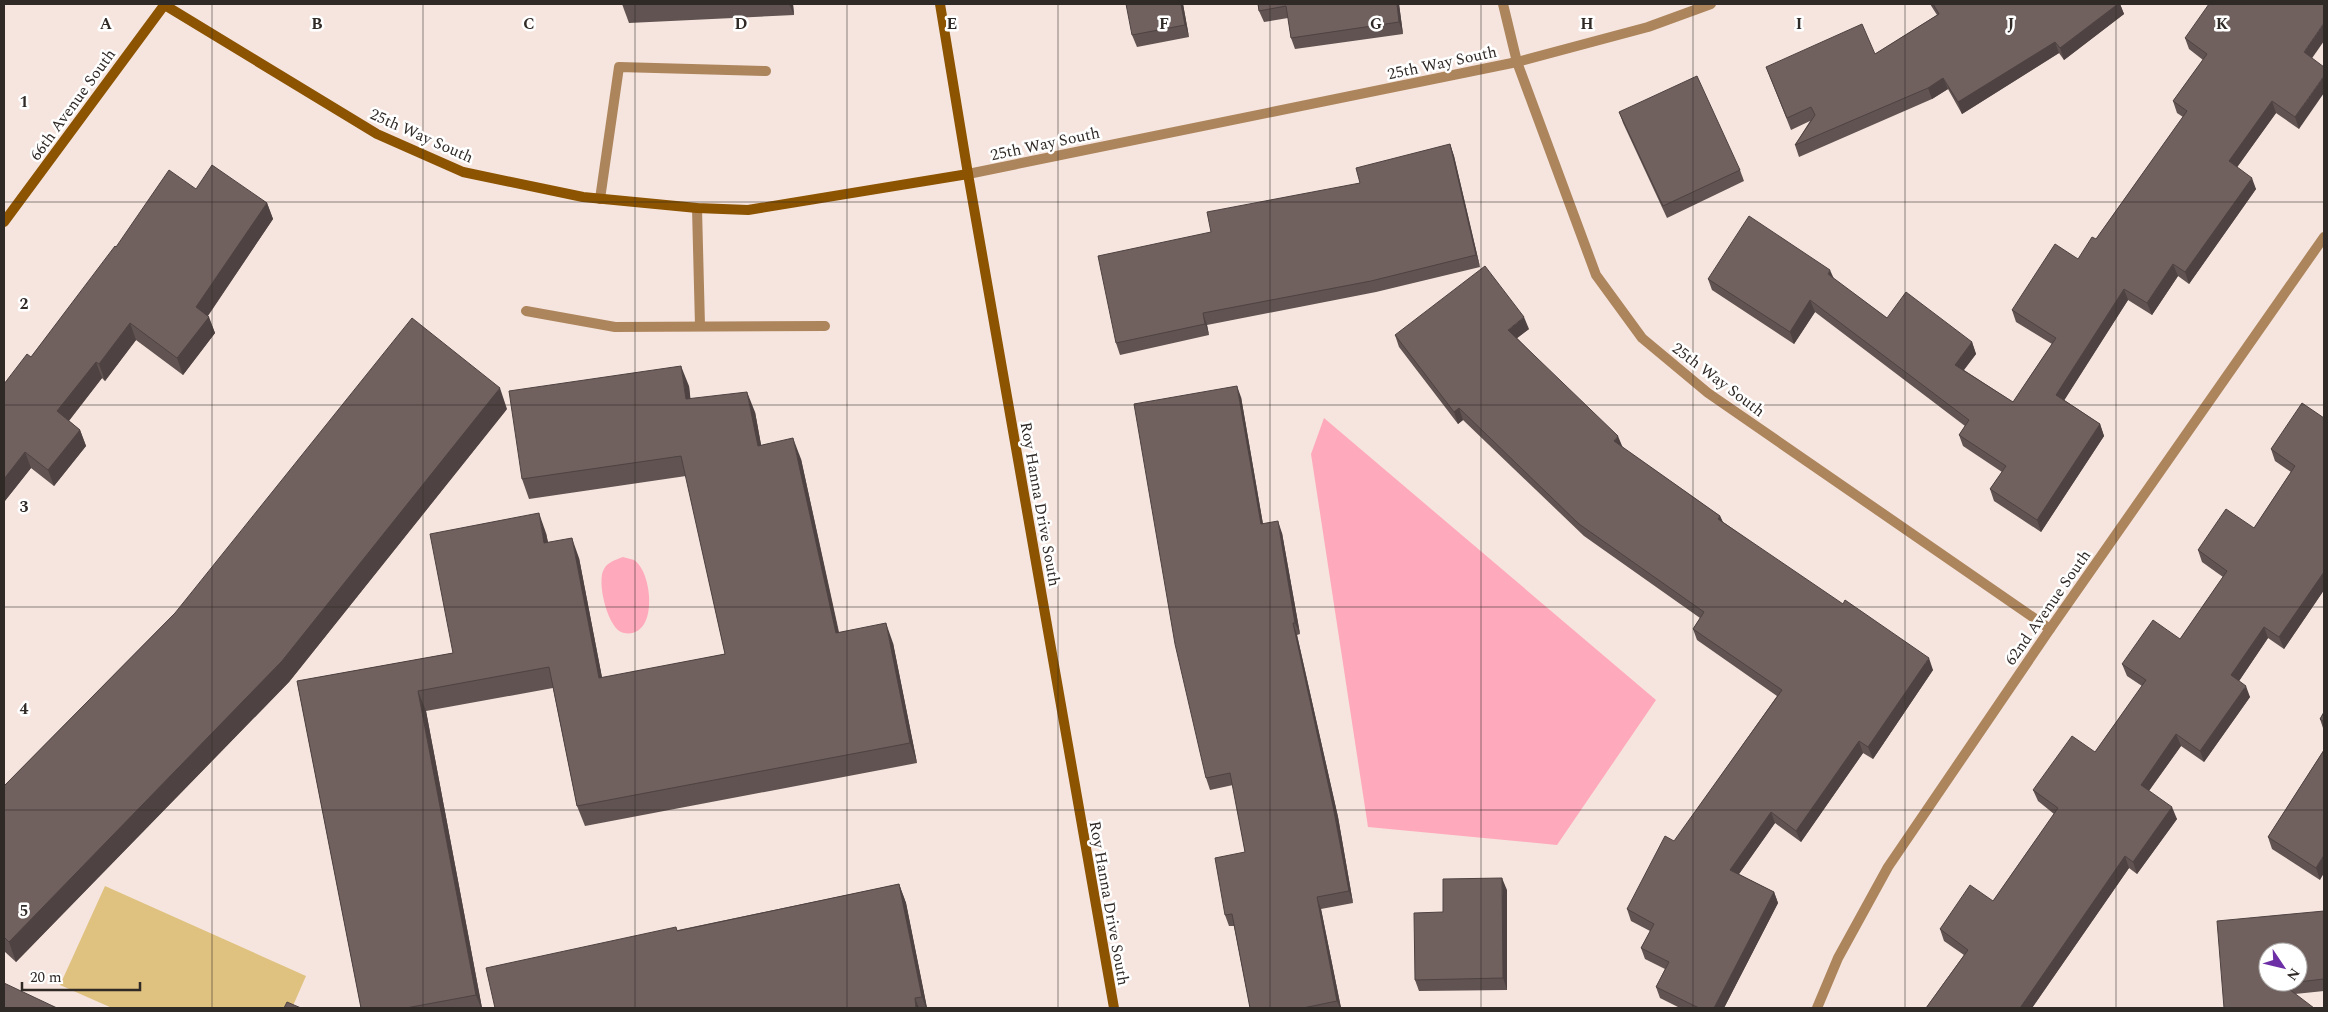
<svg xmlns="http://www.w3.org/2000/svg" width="2328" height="1012" font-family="Spectral,serif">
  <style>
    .grass { fill: #dfc280 }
    .water { fill: #ffa9bc }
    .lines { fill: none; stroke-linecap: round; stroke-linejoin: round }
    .lane { stroke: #ad855d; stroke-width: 10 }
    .street { stroke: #ad855d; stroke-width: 10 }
    .secondary { stroke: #8c5300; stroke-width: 10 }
    .wall { fill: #605351; fill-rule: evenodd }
    .shaded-wall { fill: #4e4342 }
    .building { fill: #70605e; stroke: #4e4342 }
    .grid { fill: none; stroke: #302a27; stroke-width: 1; stroke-opacity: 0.55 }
    .labels { text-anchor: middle; stroke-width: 5; stroke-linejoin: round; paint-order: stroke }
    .street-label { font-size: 16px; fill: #302a27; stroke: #fff }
    .grid-label { font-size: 16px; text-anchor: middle; font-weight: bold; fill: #302a27; stroke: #fff; stroke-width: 5; stroke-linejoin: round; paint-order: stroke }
  </style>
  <rect width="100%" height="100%" fill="#f6e5de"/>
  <!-- grass -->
  <path class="grass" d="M105 886 306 976 292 1008H112L60 985Z"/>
  <!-- water -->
  <g class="water">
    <path d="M1324 418 1656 700 1557 845 1368 827 1311 454Z"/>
    <path d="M623 557C626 558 631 559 634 560 653 572 659 639 624 633 608 631 596 581 604 569 608 562 615 560 623 557Z"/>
  </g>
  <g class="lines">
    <!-- lane -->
    <g class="lane">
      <path d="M600 199 619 67 766 71"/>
      <path d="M697 208 700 326"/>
      <path d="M526 311 615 327 825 326"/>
    </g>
    <!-- street -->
    <g class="street">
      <path d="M1503 4 1517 62 1596 275 1642 338 1708 393 2050 629"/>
      <path d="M968 174 1517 62 1648 27 1711 4"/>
      <path d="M1817 1008 1838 958 1888 867 2050 629 2324 237"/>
    </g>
    <!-- secondary -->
    <g class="secondary">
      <path d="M163 4 377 134 463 172 583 197 697 208 748 210 968 174"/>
      <path d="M940 4 968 174 1114 1008"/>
      <path d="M4 222 165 4"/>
    </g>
  </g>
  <!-- wall -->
  <g class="wall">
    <path d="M622 4H793L794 15 629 23Z"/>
    <path d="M1183 4 1189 37 1137 47 1132 35Z"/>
    <path d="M1258 4H1399L1403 34 1295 49 1291 38 1288 18 1264 22 1259 11Z"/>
    <path d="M1930 4H2120L2124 14 2064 60 2059 53 1962 114 1948 89 1932 99 1799 157 1795 145 1810 121 1791 130 1766 67 1875 54 1937 15Z"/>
    <path d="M2185 38 2312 58 2299 129 2276 113 2237 167 2256 189 2189 284 2178 276 2152 315 2128 300 2064 400 2100 424 2104 436 2041 532 1994 501 1990 489 2002 472 1963 446 1959 435 1965 426 1815 312 1794 344 1712 290 1708 279H1834L1887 318 1972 342 1976 354 1964 370 2013 402 2052 344 2016 322 2012 310 2078 259 2096 239 2183 117 2177 113 2173 101 2203 60 2189 49Z"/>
    <path d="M1619 112 1740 170 1744 181 1667 218 1623 123Z"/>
    <path d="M1450 144 1454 156 1480 267 1376 292 1207 325 1209 335 1120 355 1116 343 1211 232 1360 183Z"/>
    <path d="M196 189 267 203 273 219 208 316 215 333 183 375 136 340 105 381 102 378 69 421 80 430 86 446 54 486 31 468 12 492 4 502V384L31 357 116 247Z"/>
    <path d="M1529 329 1517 338 1622 447 1720 516 1723 522 1933 670 1873 759 1863 753 1801 842 1775 823 1739 874 1774 892 1778 903 1724 1008H1680L1660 998 1656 987 1665 969 1645 959 1641 948 1650 931 1631 921 1627 909 1777 696 1697 640 1693 629 1700 618 1584 536 1463 420 1458 424 1399 347 1395 335Z"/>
    <path d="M689 386 690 399 755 412 761 445 801 459 839 632 893 643 917 763 585 826 577 806 553 688 426 711 482 1008H361L297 681 453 653 546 533 548 542 579 558 602 678 725 654 686 476 529 499 522 479Z"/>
    <path d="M1241 397 1263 524 1282 533 1300 634 1297 635 1338 817 1353 903 1321 909 1341 1008H1250L1234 926H1229L1225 915 1245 852 1233 785 1210 790 1206 778Z"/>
    <path d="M507 409 289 682 16 962 4 951V786L175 613Z"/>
    <path d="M2324 418V590L2284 649 2268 638 2239 681 2250 697 2204 762 2181 746 2149 791 2177 819 2137 874 2129 868 2032 1008H1926L1964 955 1944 941 1940 929 1993 901 2054 814 2038 801 2033 790 2095 752 2142 686 2127 676 2122 664 2180 639 2223 577 2202 562 2198 550 2254 528 2291 472 2275 461 2271 449Z"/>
    <path d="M2324 712V731L2320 719Z"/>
    <path d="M2324 750 2320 880 2272 849 2268 837Z"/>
    <path d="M899 884 906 903 927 1008H495L678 930Z"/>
    <path d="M1507 890V990L1419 991 1415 980Z"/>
    <path d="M2324 911V991L2295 994 2224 1008ZM2298 952V982H2268Z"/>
  </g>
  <!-- shaded-wall -->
  <g class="shaded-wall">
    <path d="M789 4H793L794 15Z"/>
    <path d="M1181 4H1183L1189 37 1185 25Z"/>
    <path d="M1397 4H1399L1403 34 1399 22Z"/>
    <path d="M2118 4H2120L2124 14 2064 60 2060 48Z"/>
    <path d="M2324 23V41L2308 64 2304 52Z"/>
    <path d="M2055 42 2059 53 1962 114 1958 102Z"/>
    <path d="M2324 76V93L2299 129 2295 117Z"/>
    <path d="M1943 78 1948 89 1932 99 1928 88Z"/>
    <path d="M2272 101 2276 113 2233 173 2229 161Z"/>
    <path d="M1450 144 1454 156 1480 267 1476 255Z"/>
    <path d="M2252 178 2256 189 2189 284 2185 272Z"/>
    <path d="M267 203 273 219 202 324 196 307Z"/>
    <path d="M2173 264 2178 276 2152 315 2147 303Z"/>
    <path d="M1830 270 1835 281 1828 274Z"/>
    <path d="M2124 289 2128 300 2060 407 2056 395Z"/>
    <path d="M1810 300 1815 312 1794 344 1790 332Z"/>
    <path d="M1203 313 1207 325 1209 335 1205 324Z"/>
    <path d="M209 317 215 333 183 375 177 358Z"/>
    <path d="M1524 317 1529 329 1512 342 1508 330Z"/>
    <path d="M130 323 136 340 105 381 99 364Z"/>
    <path d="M1972 342 1976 354 1959 376 1955 365Z"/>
    <path d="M96 362 102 378 63 428 57 411Z"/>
    <path d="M681 366 689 386 693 419 686 399Z"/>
    <path d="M1237 386 1241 397 1265 536 1261 524Z"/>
    <path d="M500 388 507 409 289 682 16 962 9 942Z"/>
    <path d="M747 392 755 412 765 466 758 446Z"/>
    <path d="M1459 408 1463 420 1458 424 1454 412Z"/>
    <path d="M2100 424 2104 436 2041 532 2037 520Z"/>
    <path d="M80 430 86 446 54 486 48 470Z"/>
    <path d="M1618 436 1623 448 1614 441Z"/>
    <path d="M793 438 801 459 843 653 836 633Z"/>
    <path d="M25 452 31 468 12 492 4 502V479Z"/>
    <path d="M539 513 546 533 552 563 544 543Z"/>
    <path d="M1720 516 1725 527 1718 519Z"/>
    <path d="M1278 521 1282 533 1300 634 1295 623Z"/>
    <path d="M572 538 579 558 606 698 599 678Z"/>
    <path d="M2324 572V590L2284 649 2279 637Z"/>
    <path d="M886 623 893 643 917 763 910 743Z"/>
    <path d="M1293 623 1297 635 1338 817 1353 903 1349 891Z"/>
    <path d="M2264 627 2268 638 2235 687 2231 675Z"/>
    <path d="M1929 658 1933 670 1873 759 1868 747Z"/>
    <path d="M2246 686 2250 697 2204 762 2200 751Z"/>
    <path d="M418 691 426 711 482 1008H481L476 995Z"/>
    <path d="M2176 734 2181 746 2145 796 2141 785Z"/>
    <path d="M1859 741 1863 753 1801 842 1796 831Z"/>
    <path d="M2172 807 2177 819 2137 874 2133 862Z"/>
    <path d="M1771 812 1775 823 1734 881 1730 870Z"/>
    <path d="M2324 855V873L2320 880 2316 868Z"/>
    <path d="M2125 856 2129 868 2032 1008H2020Z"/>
    <path d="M1502 878 1507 890V990L1503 978Z"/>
    <path d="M899 884 906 903 927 1008H926L922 997Z"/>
    <path d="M1774 892 1778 903 1724 1008H1714Z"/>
    <path d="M1317 897 1321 909 1341 1008H1340L1337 1001Z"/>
    <path d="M915 998 919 1008H916Z"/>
  </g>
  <!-- building -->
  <g class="building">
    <path d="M1126 4H1181L1185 25 1132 35Z"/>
    <path d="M1258 4H1397L1399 22 1291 38 1286 6 1259 11Z"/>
    <path d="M1933 4H2118L2060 48 2055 42 1958 102 1943 78 1928 88 1795 145 1815 115 1811 107 1787 118 1766 67 1862 24 1875 54 1939 14Z"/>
    <path d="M2209 4H2324V23L2304 52 2324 67V76L2295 117 2272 101 2229 161 2252 178 2185 272 2173 264 2147 303 2124 289 2056 395 2100 424 2037 520 1990 489 2006 466 1959 435 1969 420 1810 300 1790 332 1708 279 1749 216 1830 270 1828 274 1887 318 1906 292 1972 342 1955 365 2013 402 2056 338 2012 310 2055 244 2078 259 2092 237 2096 239 2187 111 2173 101 2207 54 2185 38Z"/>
    <path d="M1697 76 1740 170 1663 206 1619 112Z"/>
    <path d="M1450 144 1476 255 1371 281 1203 313 1205 324 1116 343 1098 256 1211 232 1207 212 1360 183 1356 168Z"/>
    <path d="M212 165 267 203 196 307 209 317 177 358 130 323 99 364 96 362 57 411 80 430 48 470 25 452 4 479V384L27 354 31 357 115 246 116 247 169 170 196 189Z"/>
    <path d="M1485 266 1524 317 1508 330 1618 436 1614 441 1720 516 1718 519 1843 604 1845 600 1929 658 1868 747 1859 741 1796 831 1771 812 1730 870 1774 892 1714 1008H1699L1656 987 1669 962 1641 948 1654 924 1627 909 1665 836 1674 841 1782 690 1693 629 1704 612 1579 524 1459 408 1454 412 1395 335Z"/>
    <path d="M412 318 500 388 282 661 9 942 4 937V786L175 613Z"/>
    <path d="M681 366 686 399 747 392 758 446 793 438 836 633 886 623 910 743 577 806 549 667 418 691 476 995 406 1008H361L297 681 453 653 430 534 539 513 544 543 572 538 599 678 725 654 681 456 522 479 509 391Z"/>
    <path d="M1237 386 1261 524 1278 521 1295 623H1293L1333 806 1349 891 1317 897 1337 1001 1303 1008H1250L1232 914 1225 915 1215 858 1245 852 1230 773 1206 778 1175 644 1134 404Z"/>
    <path d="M2302 403 2324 418V572L2279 637 2264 627 2231 675 2246 686 2200 751 2176 734 2141 785 2172 807 2133 862 2125 856 2020 1008H1926L1968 950 1940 929 1970 885 1993 901 2058 808 2033 790 2072 736 2095 752 2146 680 2122 664 2153 620 2180 639 2227 571 2198 550 2226 509 2254 528 2295 466 2271 449Z"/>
    <path d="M2324 712V722L2320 719Z"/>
    <path d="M2324 750V855L2316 868 2268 837Z"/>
    <path d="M1502 878 1503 978 1415 980 1414 913 1443 912V879Z"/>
    <path d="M899 884 922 997 915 998 916 1008H495L486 968 676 927 677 931Z"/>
    <path d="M2324 911V979L2298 982V952H2268V982H2293L2281 983 2314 1008H2224L2217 921Z"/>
    <path d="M4 983 57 1008H4Z"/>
    <path d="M287 1002 301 1008H284Z"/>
  </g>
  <!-- grid -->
  <path class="grid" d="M212 4V1008M423 4V1008M635 4V1008M847 4V1008M1058 4V1008M1270 4V1008M1481 4V1008M1693 4V1008M1905 4V1008M2116 4V1008M4 202H2324M4 405H2324M4 607H2324M4 810H2324"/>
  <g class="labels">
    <!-- street labels -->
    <g class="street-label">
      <text transform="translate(1442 62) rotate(-12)" y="6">25th Way South</text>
      <text transform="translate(72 104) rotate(-54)" y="6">66th Avenue South</text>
      <text transform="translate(422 135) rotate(24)" y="6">25th Way South</text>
      <text transform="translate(1045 143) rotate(-12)" y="6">25th Way South</text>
      <text transform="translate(1719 379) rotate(37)" y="6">25th Way South</text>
      <text transform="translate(1041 504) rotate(80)" y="6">Roy Hanna Drive South</text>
      <text transform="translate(2047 607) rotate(-55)" y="6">62nd Avenue South</text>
      <text transform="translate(1110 903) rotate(80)" y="6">Roy Hanna Drive South</text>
    </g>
  </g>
  <g class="grid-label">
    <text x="106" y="29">A</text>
    <text x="317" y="29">B</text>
    <text x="529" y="29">C</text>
    <text x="741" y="29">D</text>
    <text x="952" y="29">E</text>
    <text x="1164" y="29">F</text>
    <text x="1376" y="29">G</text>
    <text x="1587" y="29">H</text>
    <text x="1799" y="29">I</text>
    <text x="2011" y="29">J</text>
    <text x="2222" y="29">K</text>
    <text x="24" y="107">1</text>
    <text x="24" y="309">2</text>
    <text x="24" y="512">3</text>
    <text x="24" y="714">4</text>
    <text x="24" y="916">5</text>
  </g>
  <!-- border -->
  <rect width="2328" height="1012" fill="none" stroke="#302a27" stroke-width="10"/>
  <!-- north arrow -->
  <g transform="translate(2283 967) rotate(125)"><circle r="24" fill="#ffffff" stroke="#acaaa9"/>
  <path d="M0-4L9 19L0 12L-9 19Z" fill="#6d2fa5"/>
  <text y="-8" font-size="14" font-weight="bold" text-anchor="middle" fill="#302a27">N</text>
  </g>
  <!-- scale -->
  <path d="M22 982v8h118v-8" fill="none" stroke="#302a27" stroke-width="2.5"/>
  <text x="30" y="982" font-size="15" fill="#302a27" stroke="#ffffff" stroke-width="4" paint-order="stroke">20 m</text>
</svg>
